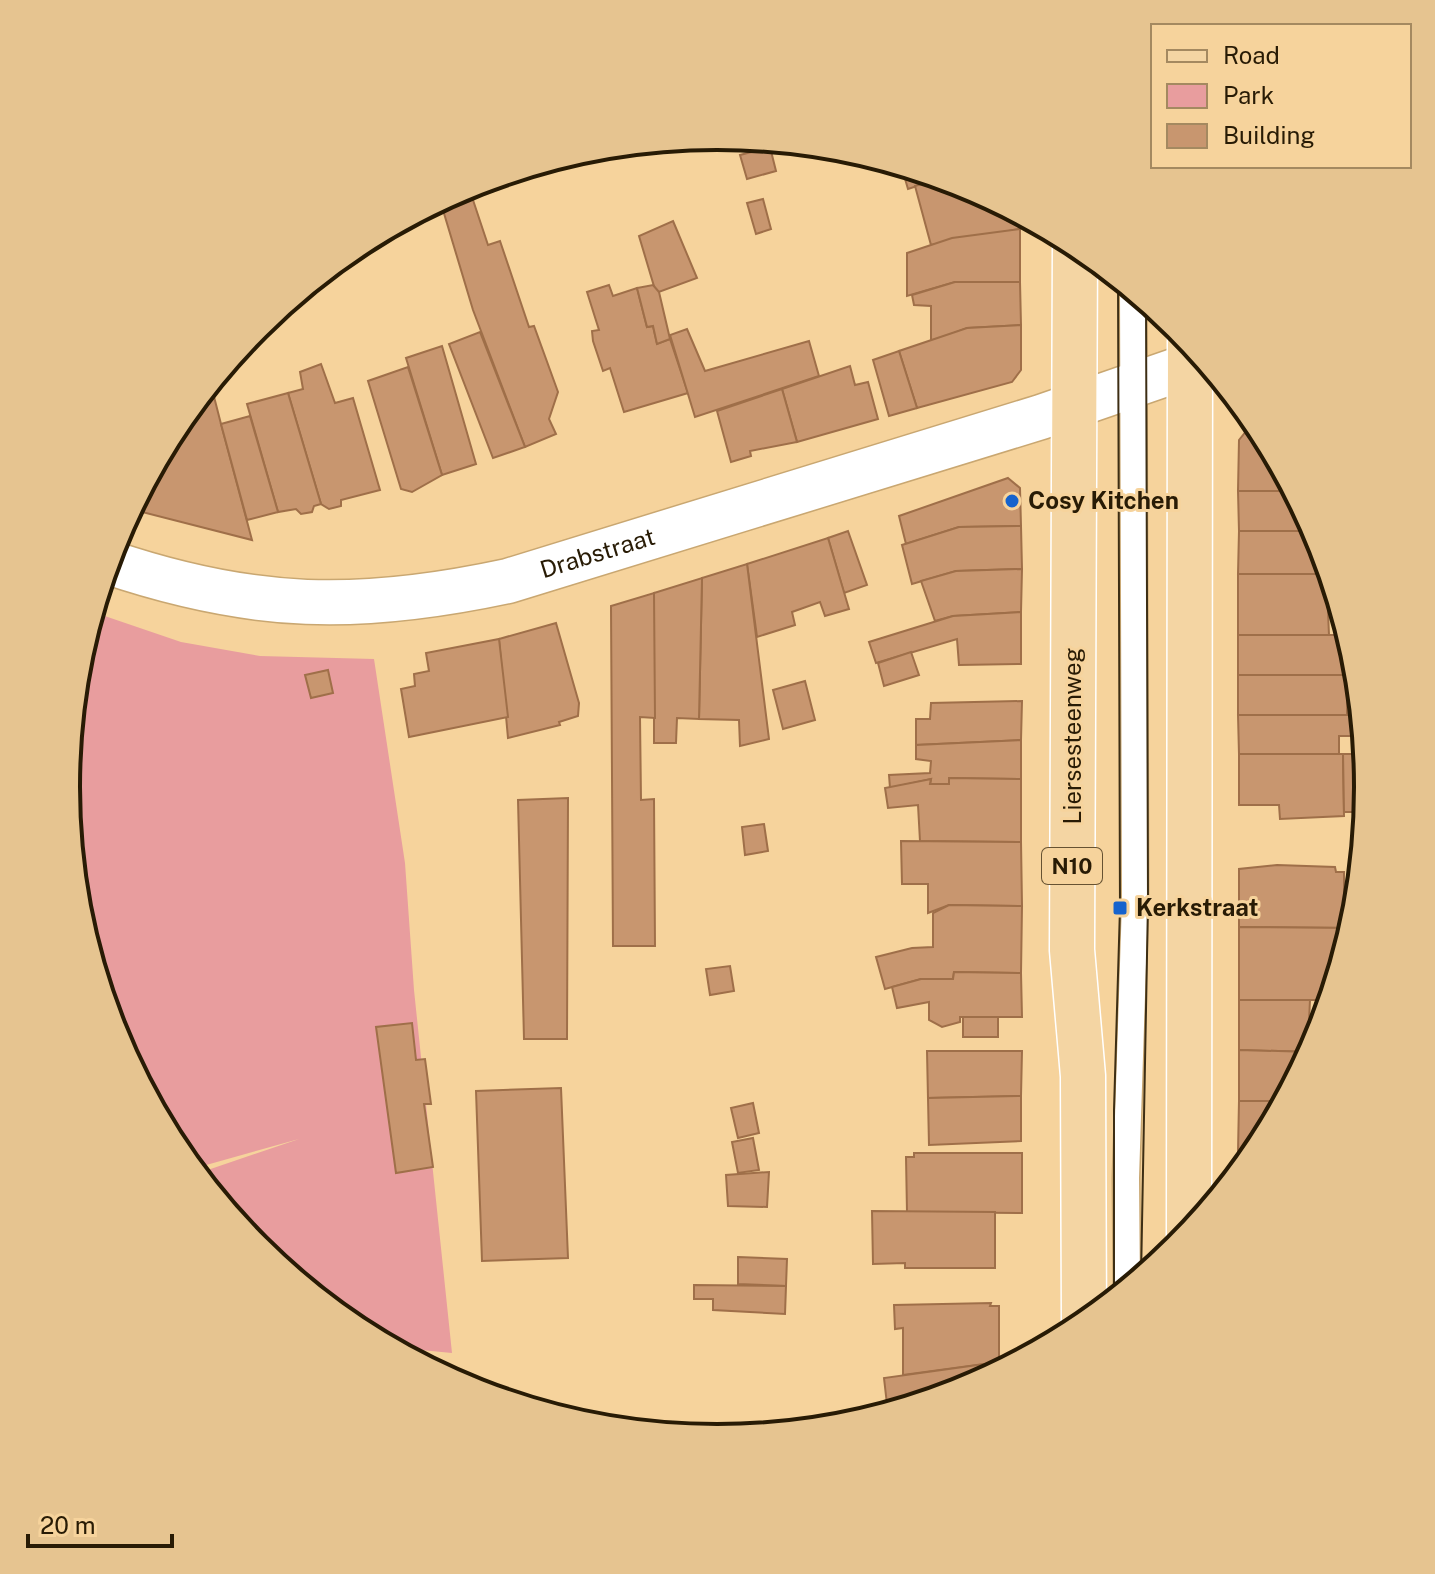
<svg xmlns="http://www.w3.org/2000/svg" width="1435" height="1574" font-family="'Public Sans',sans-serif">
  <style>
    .green { fill: #e89d9e }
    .building { fill: #c8966f; stroke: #9f6f49; stroke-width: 2 }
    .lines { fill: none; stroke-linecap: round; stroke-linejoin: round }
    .service-casing { stroke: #c9a771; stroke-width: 29 }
    .minor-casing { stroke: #c9a771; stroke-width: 47 }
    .primary-casing { stroke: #fff; stroke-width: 47 }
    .service { stroke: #fff; stroke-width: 26 }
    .minor { stroke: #fff; stroke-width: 44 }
    .primary { stroke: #f4d5a3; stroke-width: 44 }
    .tram { stroke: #3d2e14; stroke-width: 2 }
    .poi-dot { fill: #1663cd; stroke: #f6d39c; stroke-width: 3 }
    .labels { text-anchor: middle; stroke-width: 6; stroke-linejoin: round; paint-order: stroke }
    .shield { fill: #f6d39c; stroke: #665232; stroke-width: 2 }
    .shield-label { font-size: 22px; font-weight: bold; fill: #281b05 }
    .poi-label { font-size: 24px; font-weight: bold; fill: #281b05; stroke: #f6d39c; text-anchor: start }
    .street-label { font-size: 24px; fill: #281b05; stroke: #f6d39c }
    .rim { fill: none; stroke: #281b05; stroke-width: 4 }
  </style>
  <rect width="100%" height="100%" fill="#f6d39c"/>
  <!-- green -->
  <path class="green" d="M93 612 181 642 260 656 374 659 405 863 414 990 452 1353 390 1347 355 1328 257 1247 196 1174 299 1139 192 1169 176 1149 115 1036 78 914 66 787 79 659Z"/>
  <!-- building -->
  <g class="building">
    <path d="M770 147 776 171 747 179 740 155Z"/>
    <path d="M901 165 942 178 908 189Z"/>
    <path d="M942 178 967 185 1020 214V229L931 245 915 186Z"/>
    <path d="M468 185 488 245 500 241 529 327 534 326 558 392 549 419 556 434 525 447 473 310 440 200Z"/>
    <path d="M763 199 771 229 756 234 747 203Z"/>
    <path d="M673 221 697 278 656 293 639 236Z"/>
    <path d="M1020 229V282H955L907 296V253L952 238Z"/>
    <path d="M955 282H1020L1021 325 967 328 931 342V306L914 305 912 295Z"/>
    <path d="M609 285 613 296 637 288 647 327 653 326 657 344 670 339 688 393 624 412 610 368 603 371 593 341 592 331 599 330 587 292Z"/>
    <path d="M653 285 659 292 670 339 657 344 653 326 647 327 637 288Z"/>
    <path d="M1021 325V370L1012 382 917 408 899 351 967 328Z"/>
    <path d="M687 329 705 371 809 341 819 376 695 417 670 335Z"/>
    <path d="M480 332 525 447 493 458 449 344Z"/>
    <path d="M442 346 476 464 442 475 406 358Z"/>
    <path d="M899 351 917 408 889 416 873 360Z"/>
    <path d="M321 364 335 403 353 398 380 490 341 500V506L329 509 321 504 288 393 303 389 300 372Z"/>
    <path d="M850 366 855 385 868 382 878 419 797 442 782 389Z"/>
    <path d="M408 367 442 475 412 492 401 489 368 381Z"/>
    <path d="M211 385 221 424 252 540 142 512 139 493 176 425Z"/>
    <path d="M782 389 797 442 750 451 751 456 731 462 717 411Z"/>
    <path d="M288 393 321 504 314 506 312 512 301 514 296 509 278 512 247 404Z"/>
    <path d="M250 416 278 512 247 520 221 424Z"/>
    <path d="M1255 420 1259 425 1295 491H1238L1239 440Z"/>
    <path d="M1008 478 1020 488 1021 526 959 527 906 544 899 516Z"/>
    <path d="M1238 491H1295L1316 531H1239Z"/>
    <path d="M1021 526 1022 569 956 571 912 584 902 545 959 527Z"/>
    <path d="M848 531 867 585 844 593 828 538Z"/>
    <path d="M1239 531H1316L1331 574H1238Z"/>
    <path d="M828 538 849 609 825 616 820 602 792 612 795 625 757 637 747 564Z"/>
    <path d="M747 564 769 739 740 746 739 720 699 719 702 578Z"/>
    <path d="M1022 569 1021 612 953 616 935 621 921 581 956 571Z"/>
    <path d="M1238 574H1331L1341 610 1328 611 1329 635H1238Z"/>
    <path d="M702 578 699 719 677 718 676 743H654V593Z"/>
    <path d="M654 593 655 718 640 717 641 800 654 799 655 946H613L611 606Z"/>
    <path d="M1021 612V664L959 665 957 639 876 663 869 642 953 616Z"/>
    <path d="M556 623 579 703 578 716 559 722 560 725 508 738 499 639Z"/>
    <path d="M1238 635H1349L1358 675H1238Z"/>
    <path d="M499 639 508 717 409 737 401 689 415 686 414 674 429 671 426 653Z"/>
    <path d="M911 652 919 675 884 686 878 663Z"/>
    <path d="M328 670 333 693 311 698 305 675Z"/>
    <rect x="1238" y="675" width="109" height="40"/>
    <path d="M805 681 815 720 783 729 773 690Z"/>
    <path d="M1022 701 1021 740 916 745V719H930L931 703Z"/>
    <path d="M1238 715H1356V736H1339V754H1239Z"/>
    <path d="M1021 740V779L949 778V784H930L931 779 890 788 889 775 930 773 931 761 916 759V745Z"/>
    <path d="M1239 754H1343L1344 816 1280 819 1279 805H1239Z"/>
    <path d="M1343 754H1361V778H1353L1354 812H1344Z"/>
    <path d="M949 778 1021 779V842L920 841 918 805 888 808 885 788 931 779 930 784H949Z"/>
    <path d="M568 798 567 1039H524L518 800Z"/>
    <path d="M764 824 768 851 745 855 742 827Z"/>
    <path d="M901 841 1021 842 1022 906 949 905 928 913V884H902Z"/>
    <path d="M1277 865 1335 867 1336 872H1344V912H1357L1352 928 1239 927V869Z"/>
    <path d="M949 905 1022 906 1021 973 954 972 953 979H921L885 989 876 957 912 948 933 947V913Z"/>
    <path d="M1239 927 1352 928 1330 1000H1239Z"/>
    <path d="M730 966 734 991 710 995 706 969Z"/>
    <path d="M954 972 1021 973 1022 1017H960V1022L942 1027 929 1020V1002L897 1008 892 987 921 979H953Z"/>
    <path d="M1239 1000H1310L1309 1021H1324L1311 1052 1239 1050Z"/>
    <rect x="963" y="1017" width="35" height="20"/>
    <path d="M412 1023 416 1060 425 1059 431 1104H424L433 1167 396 1173 376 1027Z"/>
    <path d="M1239 1050 1311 1052 1285 1101H1239Z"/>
    <path d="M927 1051H1022L1021 1096 928 1098Z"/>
    <path d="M561 1088 568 1258 482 1261 476 1091Z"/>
    <path d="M1021 1096V1141L929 1145 928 1098Z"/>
    <path d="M1239 1101H1285L1257 1152H1238Z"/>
    <path d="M753 1103 759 1133 738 1138 731 1108Z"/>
    <path d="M753 1138 759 1170 738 1173 732 1142Z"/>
    <path d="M1238 1152H1257L1238 1174Z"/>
    <path d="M914 1153H1022V1213L907 1212 906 1157H914Z"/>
    <path d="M769 1172 767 1207 728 1206 726 1175Z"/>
    <path d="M872 1211 995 1212V1268H905V1263L873 1264Z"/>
    <path d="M738 1257 787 1259 786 1286 738 1284Z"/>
    <path d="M694 1285 786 1286 785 1314 713 1310V1299H694Z"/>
    <path d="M991 1303 990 1306H999V1362L903 1375V1328L895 1329 894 1305Z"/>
    <path d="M999 1362 1002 1370 966 1389 888 1413 884 1378Z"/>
  </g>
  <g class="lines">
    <defs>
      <path id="service" d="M1127 1290 1126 1178 1135 903 1133 289"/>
      <g id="minor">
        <path id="s1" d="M108 562C253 611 359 613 508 581L1041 417 1206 360"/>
      </g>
      <g id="primary">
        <path d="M1075 243 1072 950 1083 1076 1084 1325"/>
        <path d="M1189 1235 1190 341"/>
      </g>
    </defs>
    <!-- service casing -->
    <use href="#service" class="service-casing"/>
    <!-- minor casing -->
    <use href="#minor" class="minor-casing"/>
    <!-- primary casing -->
    <use href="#primary" class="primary-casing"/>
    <!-- service -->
    <use href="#service" class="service"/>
    <!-- minor -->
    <use href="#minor" class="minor"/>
    <!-- primary -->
    <use href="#primary" class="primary"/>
    <!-- tram -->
    <g class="tram">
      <path d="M1141 1278 1148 902 1146 300"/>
      <path d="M1114 1300V1110L1120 908 1118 277"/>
    </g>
  </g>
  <!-- markers -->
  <g class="poi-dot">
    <circle cx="1012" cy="501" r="8"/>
    <rect x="1112" y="900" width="16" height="16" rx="4"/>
  </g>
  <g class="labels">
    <!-- shield labels -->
    <rect class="shield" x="1042" y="848" width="60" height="36" rx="6"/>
    <g class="shield-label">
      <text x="1072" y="874">N10</text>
    </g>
    <!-- poi labels -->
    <g class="poi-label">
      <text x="1028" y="509">Cosy Kitchen</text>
      <text x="1136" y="916">Kerkstraat</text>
    </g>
    <!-- street labels -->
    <g class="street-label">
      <text dy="8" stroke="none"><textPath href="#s1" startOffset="500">Drabstraat</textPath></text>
      <text transform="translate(1073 736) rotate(-90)" y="8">Liersesteenweg</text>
    </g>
  </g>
  <!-- crop -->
  <path d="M0 0H1435V1574H0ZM80 787a637 637 0 1 1 1274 0a637 637 0 1 1-1274 0Z" fill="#e6c490" fill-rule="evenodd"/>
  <path class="rim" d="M80 787a637 637 0 1 1 1274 0a637 637 0 1 1-1274 0Z"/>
  <!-- legend -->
  <rect x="1151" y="24" width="260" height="144" fill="#f6d39c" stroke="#a48960" stroke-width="2"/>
  <rect x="1167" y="50" width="40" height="12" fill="#f4d5a3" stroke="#a48960" stroke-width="2"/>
  <text x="1223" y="64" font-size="24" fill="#281b05">Road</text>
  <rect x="1167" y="84" width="40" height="24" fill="#e89d9e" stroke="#a48960" stroke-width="2"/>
  <text x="1223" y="104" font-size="24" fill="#281b05">Park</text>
  <rect x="1167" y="124" width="40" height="24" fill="#c8966f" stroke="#a48960" stroke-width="2"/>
  <text x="1223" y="144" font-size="24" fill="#281b05">Building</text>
  <!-- scale -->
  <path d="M28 1534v12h144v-12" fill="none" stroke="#281b05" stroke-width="4"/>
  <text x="40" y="1534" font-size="24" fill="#281b05" stroke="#f6d39c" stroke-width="6" paint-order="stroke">20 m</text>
</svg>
